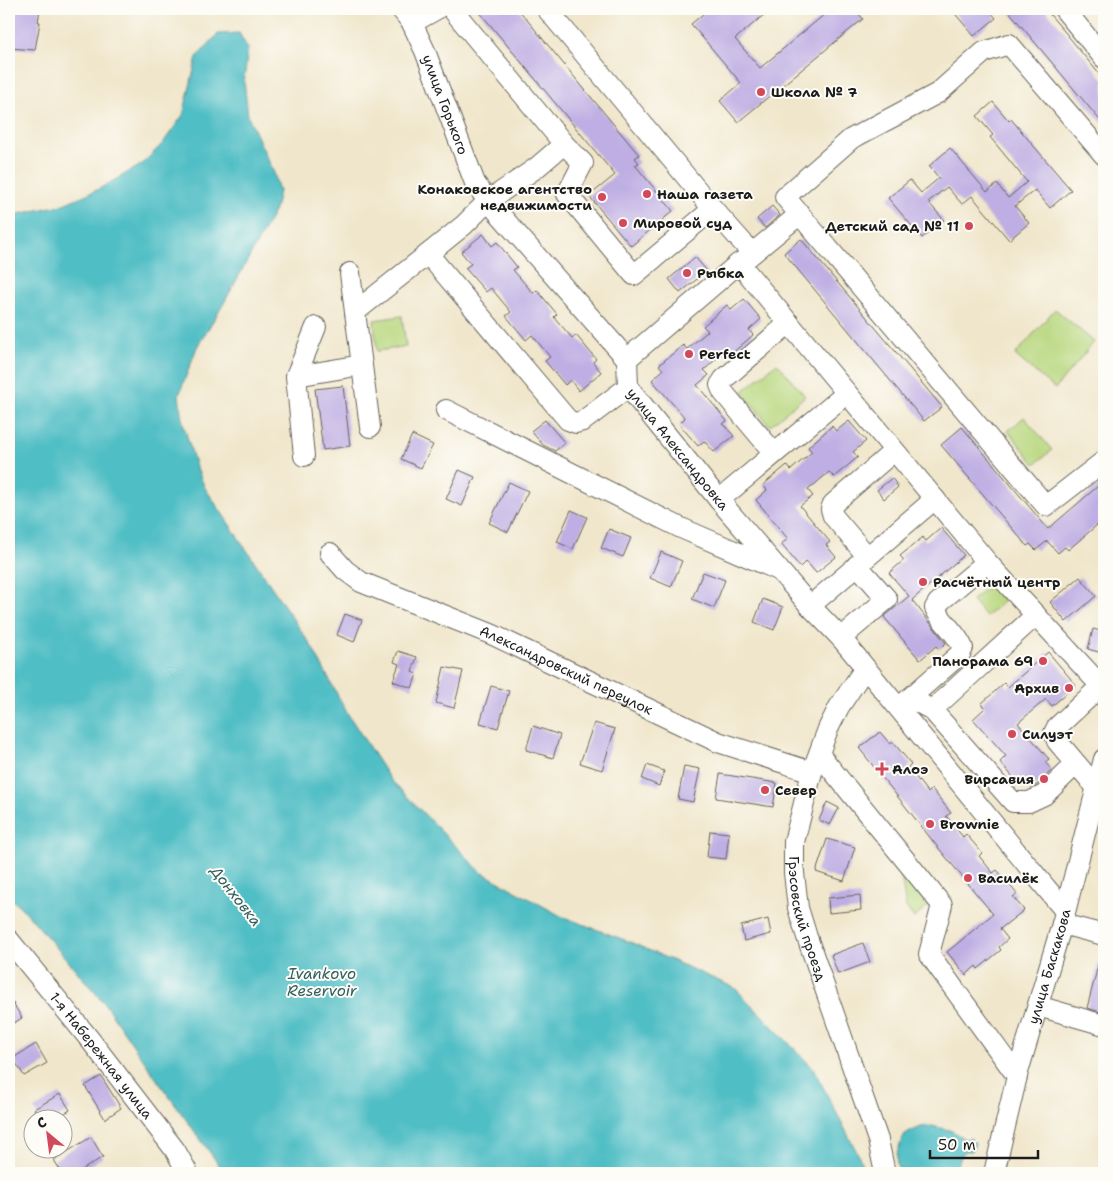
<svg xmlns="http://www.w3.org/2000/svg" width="1113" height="1182" font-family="'Shantell Sans',sans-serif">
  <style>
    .green { fill: #b8d77e; stroke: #6a7a4d }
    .water { fill: #50bec5; stroke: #366d70 }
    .building { fill: #beaee3 }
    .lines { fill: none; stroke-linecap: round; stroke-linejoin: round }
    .minor-casing { stroke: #666359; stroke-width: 22 }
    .minor { stroke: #fff; stroke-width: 20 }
    .poi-dot { fill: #d1495b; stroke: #fdfcf7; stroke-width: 2 }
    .labels { text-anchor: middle; stroke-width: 4; stroke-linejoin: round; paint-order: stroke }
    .poi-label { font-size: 14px; font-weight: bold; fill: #1c1c1c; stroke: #fdfcf7; text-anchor: start }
    .street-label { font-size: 14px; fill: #1c1c1c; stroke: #fdfcf7 }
    .water-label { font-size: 15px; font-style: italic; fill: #315d60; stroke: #fdfcf7 }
  </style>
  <rect width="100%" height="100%" fill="#fdfcf7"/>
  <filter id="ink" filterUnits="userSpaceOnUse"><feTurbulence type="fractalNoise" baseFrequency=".02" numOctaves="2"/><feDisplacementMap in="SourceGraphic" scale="10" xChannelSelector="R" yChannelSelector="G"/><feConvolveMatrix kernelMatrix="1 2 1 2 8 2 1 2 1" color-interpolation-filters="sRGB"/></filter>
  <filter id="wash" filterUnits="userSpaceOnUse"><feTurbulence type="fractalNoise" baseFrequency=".0096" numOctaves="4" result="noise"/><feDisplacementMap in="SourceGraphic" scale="20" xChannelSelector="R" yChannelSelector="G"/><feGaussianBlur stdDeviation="1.12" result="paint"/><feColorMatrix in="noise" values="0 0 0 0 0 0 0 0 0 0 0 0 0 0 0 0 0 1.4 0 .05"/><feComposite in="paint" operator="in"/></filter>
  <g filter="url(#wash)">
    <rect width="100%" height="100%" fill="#f0e6cb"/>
    <!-- green -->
    <g class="green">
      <path d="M1055 309 1094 342 1055 389 1015 355Z"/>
      <path d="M402 316 406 347 377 351 374 320Z"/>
      <path d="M777 363 805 396 770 426 742 392Z"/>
      <path d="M1024 417 1052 450 1035 464 1008 431Z"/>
      <path d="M990 585 1004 601 986 617 972 600Z"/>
      <path d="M910 868 936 900 914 918 906 907 901 876Z"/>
    </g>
    <!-- water -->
    <g class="water">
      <path d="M239 33 248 49 244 81 248 116 274 173 279 191 275 210 224 303 197 347 179 395 182 419 195 464 205 488 312 647 346 711 389 778 481 872 561 916 630 942 735 988 813 1068 858 1154 865 1173H225L160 1084 104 1003 26 912 9 897V216L61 205 99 189 141 165 163 143 183 115 197 57 218 34Z"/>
      <path d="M932 1126 950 1130 965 1139 970 1138 974 1141 975 1144 972 1151H964L953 1173H900C893 1160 898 1146 905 1134L921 1127Z"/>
    </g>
    <g id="blocks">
      <!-- building -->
      <g class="building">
        <path d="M9 9H40L38 22H40L35 50 9 48Z"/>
        <path d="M477 9H518L639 155 635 158 639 163 635 165 673 211 631 246 589 196 615 175Z"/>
        <path d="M709 9H771L735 39 760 68 831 9H855L863 19 738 122 720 101 741 83 691 24Z"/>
        <path d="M951 9H988L996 18 974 36Z"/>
        <path d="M1007 9H1045L1064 31 1104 80V125Z"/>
        <path d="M993 102 1009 121 1011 119 1071 190 1050 208 1035 190 1015 206 1029 223 1009 240 972 196 962 204 947 187 928 202 944 220 922 238 888 198 910 180 921 193 939 178 929 166 950 148 987 192 997 184 1008 198 1027 182 990 137 993 135 977 116Z"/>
        <path d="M772 206 780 215 765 228 757 219Z"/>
        <path d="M483 234 492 246 497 242 517 267 513 270 533 293 537 290 557 314 554 317 572 338 576 335 596 359 593 362 601 372 579 391 570 380 565 385 545 361 550 357 532 335 526 340 506 316 511 312 491 288 486 292 465 268 471 264 461 252Z"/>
        <path d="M801 239 942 407 924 421 784 253Z"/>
        <path d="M695 257 707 271 680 293 669 279Z"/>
        <path d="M744 299 761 319 749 330 753 335 729 356 725 351 704 370 709 375 697 385 727 421 723 424 734 436 714 452 704 441 698 446 679 424 685 418 652 380 663 370 659 365 683 345 687 349 708 331 703 326 727 305 731 310Z"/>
        <path d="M343 386 350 446 323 450 315 389Z"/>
        <path d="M545 420 565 443 555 451 543 445 531 431Z"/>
        <path d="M849 421 866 441 853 452 858 457 834 477 829 472 808 490 813 496 800 506 830 542 826 545 836 557 816 573 806 561 800 567 781 544 788 539 756 500 767 490 763 485 787 465 791 470 812 452 808 447 832 426 836 431Z"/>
        <path d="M962 427 1048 529 1104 481V519L1068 550 1065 547 1058 553 1047 541 1036 550 1030 544 1027 546 941 445Z"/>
        <path d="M412 435 433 445 421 468 401 459Z"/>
        <path d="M459 470 475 477 462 506 446 499Z"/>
        <path d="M892 478 898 487 884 499 877 490Z"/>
        <path d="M509 482 528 491 508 532 489 523Z"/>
        <path d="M571 510 587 517 573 549 557 542Z"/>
        <path d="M941 528 964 555 912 600 946 643 939 649 936 646 920 660 884 617 909 596 889 573 904 560 900 556 923 537 926 541Z"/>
        <path d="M609 529 631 538 623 557 601 548Z"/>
        <path d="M661 552 682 561 671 587 650 578Z"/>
        <path d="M703 572 725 580 714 608 692 599Z"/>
        <path d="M1080 577 1096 596 1066 622 1050 602Z"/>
        <path d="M763 599 783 607 774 630 754 622Z"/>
        <path d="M345 614 362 620 354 642 337 635Z"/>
        <path d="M1093 629 1104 632 1102 653 1088 649Z"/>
        <path d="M398 651 417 657 412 672 417 674 412 688 393 681 399 664 394 662Z"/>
        <path d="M1048 652 1076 685 1052 706 1046 699 1018 723 1049 759 1045 762 1052 770 1037 785 1033 787 1026 779 1019 784 1000 762 1006 756 973 719 985 708 981 704 1004 683 1008 687Z"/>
        <path d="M444 667 463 671 454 708 436 703Z"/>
        <path d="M491 686 509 691 498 728 480 723Z"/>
        <path d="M594 723 615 729 602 770 580 763Z"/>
        <path d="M533 726 560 735 553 758 526 750Z"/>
        <path d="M880 732 890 744 893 742 911 764 908 767 928 793 932 789 951 813 946 816 963 837 966 834 982 853 979 856 993 873 997 870 1017 894 1013 897 1024 910 1000 929 1008 939 999 947 1001 950 978 969 976 966 966 975 947 952 993 914 936 845 859 748Z"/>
        <path d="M647 765 664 771 659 786 642 779Z"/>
        <path d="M684 766 700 769 693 802 678 799Z"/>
        <path d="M720 774 777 783 773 807 716 798Z"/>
        <path d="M827 802 839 808 830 825 819 820Z"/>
        <path d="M710 831 729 833 726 859 707 857Z"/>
        <path d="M827 839 855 847 844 881 816 872Z"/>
        <path d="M860 895 861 910 829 913 828 898Z"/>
        <path d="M768 919 771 934 744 941 741 926Z"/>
        <path d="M863 943 870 962 838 974 831 955Z"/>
        <path d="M1100 958 1104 959V1013L1087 1008Z"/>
        <path d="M9 997 22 1018 9 1026Z"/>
        <path d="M36 1044 47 1063 24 1076 13 1058Z"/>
        <path d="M101 1076 121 1108 105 1119 85 1086Z"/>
        <path d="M60 1094 70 1110 54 1120H40L34 1109Z"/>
        <path d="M91 1137 103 1157 77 1173H62L54 1160Z"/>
      </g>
    </g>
  </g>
  <g filter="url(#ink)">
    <use href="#blocks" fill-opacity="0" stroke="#666359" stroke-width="1"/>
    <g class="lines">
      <defs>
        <g id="minor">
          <path id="s1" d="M401 9 412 23 425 51 475 183 488 201 627 359 628 387 719 500 810 606 841 638 1065 911"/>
          <path d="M452 9 564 144 583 163 567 194 634 275 713 209 752 253"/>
          <path d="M547 9 713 209"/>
          <path d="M1064 9 1104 58"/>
          <path d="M412 23 437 9"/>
          <path d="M564 144 536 168 488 201 464 225 428 254 568 420 576 423 583 421 628 387"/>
          <path d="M1104 155 1009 44 984 52 938 93 851 139 785 197 1046 506 1104 461"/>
          <path d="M742 262 800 214"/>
          <path d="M350 273 355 312"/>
          <path d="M627 359 739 263 987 562 1101 686 1104 688"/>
          <path d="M296 376 316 327"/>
          <path d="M446 410 681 528 776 569"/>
          <path d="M370 427 355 312 428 254"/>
          <path d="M774 453 723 392 720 385 724 379 789 323"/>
          <path d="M304 456 296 376 362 365"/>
          <path d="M719 500 847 393"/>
          <path id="s2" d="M330 553 345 570 361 582 491 634 718 742 812 772"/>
          <path d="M867 556 833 516 831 509 833 504 894 451"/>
          <path d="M810 606 935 499"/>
          <path d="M841 638 887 599 857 565"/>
          <path id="s3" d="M865 668 839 707 828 729 812 772 794 842V873L798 908 807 937 878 1140 885 1173"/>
          <path d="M910 698 932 710 1013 802H1029L1044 795 1076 764"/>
          <path d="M902 705 960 654 963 648C957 633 942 623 935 608L938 603 987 562"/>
          <path d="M932 710 1036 615"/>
          <path d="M819 754 942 905 929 954 1017 1076"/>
          <path d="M1097 788 1057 741 1054 733 1057 727 1101 686"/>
          <path d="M1062 924 1104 935"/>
          <path id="s4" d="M9 940 91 1041 175 1150 188 1173"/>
          <path d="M1038 1006 1104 1025"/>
          <path id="s5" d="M994 1173 1018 1072 1062 924 1104 759"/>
        </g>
      </defs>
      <!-- minor casing -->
      <use href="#minor" class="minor-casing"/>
      <!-- minor -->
      <use href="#minor" class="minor"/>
    </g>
  </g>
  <!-- markers -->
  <g class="poi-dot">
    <circle cx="761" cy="92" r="5"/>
    <circle cx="647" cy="194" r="5"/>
    <circle cx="602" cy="197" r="5"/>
    <circle cx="623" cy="223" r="5"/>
    <circle cx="969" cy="226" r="5"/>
    <circle cx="687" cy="273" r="5"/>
    <circle cx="689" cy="354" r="5"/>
    <circle cx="923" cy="582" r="5"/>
    <circle cx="1043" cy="661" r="5"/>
    <circle cx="1069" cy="688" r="5"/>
    <circle cx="1012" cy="734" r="5"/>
    <path d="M879.5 761.5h5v5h5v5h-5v5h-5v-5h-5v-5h5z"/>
    <circle cx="1044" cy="779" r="5"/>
    <circle cx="765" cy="790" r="5"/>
    <circle cx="930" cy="824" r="5"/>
    <circle cx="968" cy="878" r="5"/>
  </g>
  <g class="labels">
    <!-- poi labels -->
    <g class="poi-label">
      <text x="771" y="97">Школа № 7</text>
      <text x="592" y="194" text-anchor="end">Конаковское агентство<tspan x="592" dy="16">недвижимости</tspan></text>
      <text x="657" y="199">Наша газета</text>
      <text x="633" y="228">Мировой суд</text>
      <text x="959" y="231" text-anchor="end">Детский сад № 11</text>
      <text x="697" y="278">Рыбка</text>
      <text x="699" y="359">Perfect</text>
      <text x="933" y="587">Расчётный центр</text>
      <text x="1033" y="666" text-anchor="end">Панорама 69</text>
      <text x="1059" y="693" text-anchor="end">Архив</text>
      <text x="1022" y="739">Силуэт</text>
      <text x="892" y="774">Алоэ</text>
      <text x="1034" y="784" text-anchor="end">Вирсавия</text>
      <text x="775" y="795">Север</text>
      <text x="940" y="829">Brownie</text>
      <text x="978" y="883">Василёк</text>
    </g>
    <!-- street labels -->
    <g class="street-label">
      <text dy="5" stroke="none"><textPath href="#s1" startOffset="106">улица Горького</textPath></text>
      <text dy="5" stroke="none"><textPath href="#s1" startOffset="530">улица Александровка</textPath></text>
      <text dy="5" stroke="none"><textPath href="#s2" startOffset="266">Александровский переулок</textPath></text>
      <text dy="5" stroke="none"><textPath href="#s3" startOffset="268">Грэсовский проезд</textPath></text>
      <text dy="5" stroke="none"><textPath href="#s5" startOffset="214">улица Баскакова</textPath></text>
      <text dy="5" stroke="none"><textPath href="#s4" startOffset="148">1-я Набережная улица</textPath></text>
    </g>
    <!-- water labels -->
    <g class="water-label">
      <text transform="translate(236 896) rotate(52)" y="5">Донховка</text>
      <text x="322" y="979">Ivankovo<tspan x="322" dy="17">Reservoir</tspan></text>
    </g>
  </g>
  <!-- margin -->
  <rect width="1113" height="1182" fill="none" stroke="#fdfcf7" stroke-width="30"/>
  <!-- north arrow -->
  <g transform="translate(48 1134) rotate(331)"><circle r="24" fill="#fdfcf7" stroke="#a3a29f"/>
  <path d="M0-4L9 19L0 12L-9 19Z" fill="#d1495b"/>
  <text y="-8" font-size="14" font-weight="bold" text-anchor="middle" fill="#1c1c1c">С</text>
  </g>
  <!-- scale -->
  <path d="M930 1150v8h108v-8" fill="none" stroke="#1c1c1c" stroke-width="2.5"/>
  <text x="938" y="1150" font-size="15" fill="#1c1c1c" stroke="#fdfcf7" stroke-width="4" paint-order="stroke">50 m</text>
</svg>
